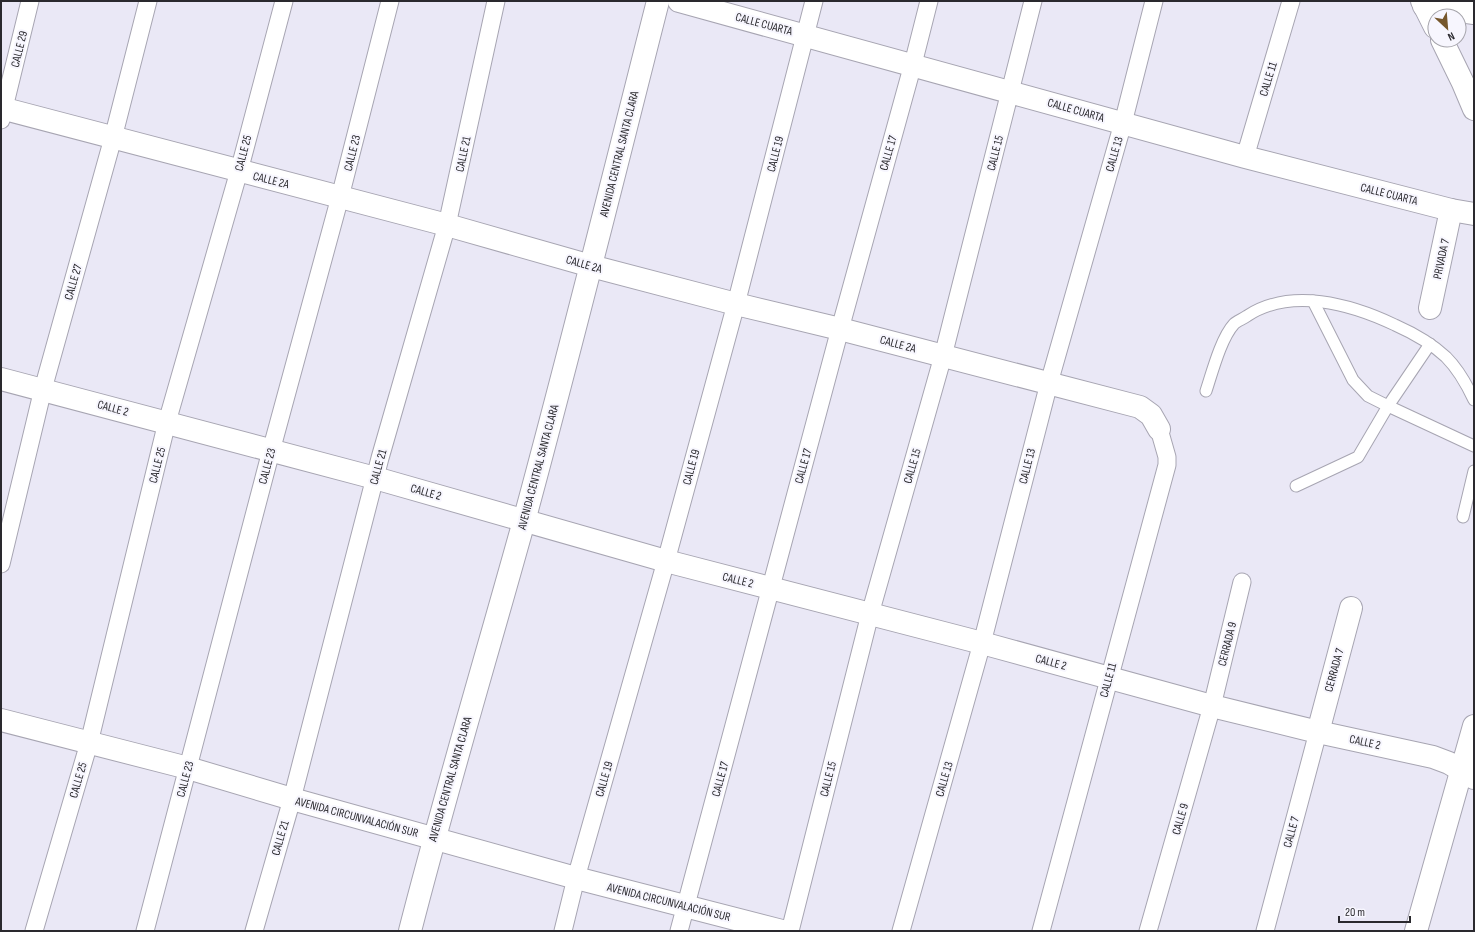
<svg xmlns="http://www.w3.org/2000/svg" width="1475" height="932" font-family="'Sofia Sans Condensed',sans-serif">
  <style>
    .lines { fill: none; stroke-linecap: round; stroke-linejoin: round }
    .service-casing { stroke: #a7a5b2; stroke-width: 13 }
    .pedestrian-casing { stroke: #a7a5b2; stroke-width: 19 }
    .minor-casing { stroke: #a7a5b2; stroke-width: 24 }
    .tertiary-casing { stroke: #a7a5b2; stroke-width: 24 }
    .service { stroke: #fff; stroke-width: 11 }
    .pedestrian { stroke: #fff; stroke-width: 17 }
    .minor { stroke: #fff; stroke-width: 22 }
    .tertiary { stroke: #fff; stroke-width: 22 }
    .labels { text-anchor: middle; stroke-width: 4; stroke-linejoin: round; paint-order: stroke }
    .street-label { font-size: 12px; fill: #2a292e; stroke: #f7f6fe }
  </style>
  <rect width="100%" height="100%" fill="#eae8f6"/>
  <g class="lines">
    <defs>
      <g id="service">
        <path d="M1313 301 1353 380 1368 396 1388 406 1474 446"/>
        <path d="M1206 391C1212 373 1221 338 1234 324 1237 321 1243 319 1247 316 1291 287 1351 304 1395 325 1413 333 1431 343 1446 357 1458 369 1467 385 1474 400"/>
        <path d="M1296 486 1358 457 1388 406 1430 344"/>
        <path d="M1463 517 1474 471"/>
      </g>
      <g id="pedestrian">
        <path d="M1 120 30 1"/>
        <path d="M1245 157 1291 1"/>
        <path d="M1 564 43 389 113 138 148 1"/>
        <path d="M34 931 89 743 167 422 239 171 284 1"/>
        <path d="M145 931 271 451 340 197 390 1"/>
        <path d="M254 931 292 799 380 458 447 225 496 1"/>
        <path d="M563 931 576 878 666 561 736 304 814 1"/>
        <path d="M679 931 840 329 913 64 929 1"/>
        <path d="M790 931 870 614 943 356 1033 1"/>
        <path d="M901 931 982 643 1049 383 1123 123 1154 1"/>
        <path d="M1041 931 1167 465V457L1159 429"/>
        <path d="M1148 931 1212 706 1242 582"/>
        <path d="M1265 931 1318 732"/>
      </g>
      <g id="minor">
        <path d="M679 1 1245 157 1451 210 1474 214"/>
        <path d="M1424 6 1474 13"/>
        <path d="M1 108 447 225 591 266 736 304 840 329 1140 407 1151 415 1159 429"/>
        <path d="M1430 308 1451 210"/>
        <path d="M1 379 375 478 666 561 982 643 1212 706 1318 732 1433 757 1449 763 1474 778"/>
        <path d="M1318 732 1351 608"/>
      </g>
      <g id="tertiary">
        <path d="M1422 1 1435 27"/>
        <path d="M1442 40 1463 83 1474 109"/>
        <path d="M1 720 188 768 292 799 576 878 782 931"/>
        <path d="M410 931C445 794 486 658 524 521 571 348 614 174 658 1"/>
        <path d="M1416 931 1474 726"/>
      </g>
    </defs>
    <!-- service casing -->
    <use href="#service" class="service-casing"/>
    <!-- pedestrian casing -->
    <use href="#pedestrian" class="pedestrian-casing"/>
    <!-- minor casing -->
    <use href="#minor" class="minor-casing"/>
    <!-- tertiary casing -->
    <use href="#tertiary" class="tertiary-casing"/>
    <!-- service -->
    <use href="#service" class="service"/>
    <!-- pedestrian -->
    <use href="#pedestrian" class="pedestrian"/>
    <!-- minor -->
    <use href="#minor" class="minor"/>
    <!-- tertiary -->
    <use href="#tertiary" class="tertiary"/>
  </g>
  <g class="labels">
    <!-- street labels -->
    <g class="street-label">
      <text transform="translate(764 24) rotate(15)" y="4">CALLE CUARTA</text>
      <text transform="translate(19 49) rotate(-76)" y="4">CALLE 29</text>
      <text transform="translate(1268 79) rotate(-73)" y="4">CALLE 11</text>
      <text transform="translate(1076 110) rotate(16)" y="4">CALLE CUARTA</text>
      <text transform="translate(243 153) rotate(-75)" y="4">CALLE 25</text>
      <text transform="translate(352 153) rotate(-76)" y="4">CALLE 23</text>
      <text transform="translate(888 153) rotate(-74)" y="4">CALLE 17</text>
      <text transform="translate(995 153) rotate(-76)" y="4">CALLE 15</text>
      <text transform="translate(463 154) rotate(-78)" y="4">CALLE 21</text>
      <text transform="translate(619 154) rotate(-76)" y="4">AVENIDA CENTRAL SANTA CLARA</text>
      <text transform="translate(775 154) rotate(-76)" y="4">CALLE 19</text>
      <text transform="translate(1114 154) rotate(-74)" y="4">CALLE 13</text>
      <text transform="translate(271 180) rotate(14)" y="4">CALLE 2A</text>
      <text transform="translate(1389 194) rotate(14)" y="4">CALLE CUARTA</text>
      <text transform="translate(1441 259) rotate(-78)" y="4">PRIVADA 7</text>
      <text transform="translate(584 264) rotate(16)" y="4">CALLE 2A</text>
      <text transform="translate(73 282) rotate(-74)" y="4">CALLE 27</text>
      <text transform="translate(898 344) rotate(15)" y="4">CALLE 2A</text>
      <text transform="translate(113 408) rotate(15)" y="4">CALLE 2</text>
      <text transform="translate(157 465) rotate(-76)" y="4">CALLE 25</text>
      <text transform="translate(267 466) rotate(-75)" y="4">CALLE 23</text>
      <text transform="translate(803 466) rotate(-75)" y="4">CALLE 17</text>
      <text transform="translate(912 466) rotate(-74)" y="4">CALLE 15</text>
      <text transform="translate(1027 466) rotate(-76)" y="4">CALLE 13</text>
      <text transform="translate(378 467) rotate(-75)" y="4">CALLE 21</text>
      <text transform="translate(538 467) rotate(-75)" y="4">AVENIDA CENTRAL SANTA CLARA</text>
      <text transform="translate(691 467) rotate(-75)" y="4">CALLE 19</text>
      <text transform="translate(426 492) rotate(16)" y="4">CALLE 2</text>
      <text transform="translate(738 580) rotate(14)" y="4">CALLE 2</text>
      <text transform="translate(1227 644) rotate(-76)" y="4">CERRADA 9</text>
      <text transform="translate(1051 662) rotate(15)" y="4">CALLE 2</text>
      <text transform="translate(1334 670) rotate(-75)" y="4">CERRADA 7</text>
      <text transform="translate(1108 680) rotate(-75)" y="4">CALLE 11</text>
      <text transform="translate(1365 742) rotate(12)" y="4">CALLE 2</text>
      <text transform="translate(185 779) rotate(-75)" y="4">CALLE 23</text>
      <text transform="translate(450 779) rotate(-74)" y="4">AVENIDA CENTRAL SANTA CLARA</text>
      <text transform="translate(604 779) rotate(-74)" y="4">CALLE 19</text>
      <text transform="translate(720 779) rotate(-75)" y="4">CALLE 17</text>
      <text transform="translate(828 779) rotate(-76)" y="4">CALLE 15</text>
      <text transform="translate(944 779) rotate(-74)" y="4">CALLE 13</text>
      <text transform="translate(78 780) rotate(-74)" y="4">CALLE 25</text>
      <text transform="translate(357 817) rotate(15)" y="4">AVENIDA CIRCUNVALACIÓN SUR</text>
      <text transform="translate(1180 819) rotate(-74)" y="4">CALLE 9</text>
      <text transform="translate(1291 832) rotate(-75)" y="4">CALLE 7</text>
      <text transform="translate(280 838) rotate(-74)" y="4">CALLE 21</text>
      <text transform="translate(669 902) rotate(14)" y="4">AVENIDA CIRCUNVALACIÓN SUR</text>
    </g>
  </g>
  <!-- border -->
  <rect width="1475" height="932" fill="none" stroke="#2a292e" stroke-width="4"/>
  <!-- north arrow -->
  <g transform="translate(1447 28) rotate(154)"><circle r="19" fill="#f7f6fe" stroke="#a5a4ab"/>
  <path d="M0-3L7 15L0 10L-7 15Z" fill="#76572c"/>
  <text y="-6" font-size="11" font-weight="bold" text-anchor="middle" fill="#2a292e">N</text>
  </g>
  <!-- scale -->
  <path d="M1339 916v6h71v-6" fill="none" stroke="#2a292e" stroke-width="2"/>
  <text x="1345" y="916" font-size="12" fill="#2a292e" stroke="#f7f6fe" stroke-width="3" paint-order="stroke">20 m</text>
</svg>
